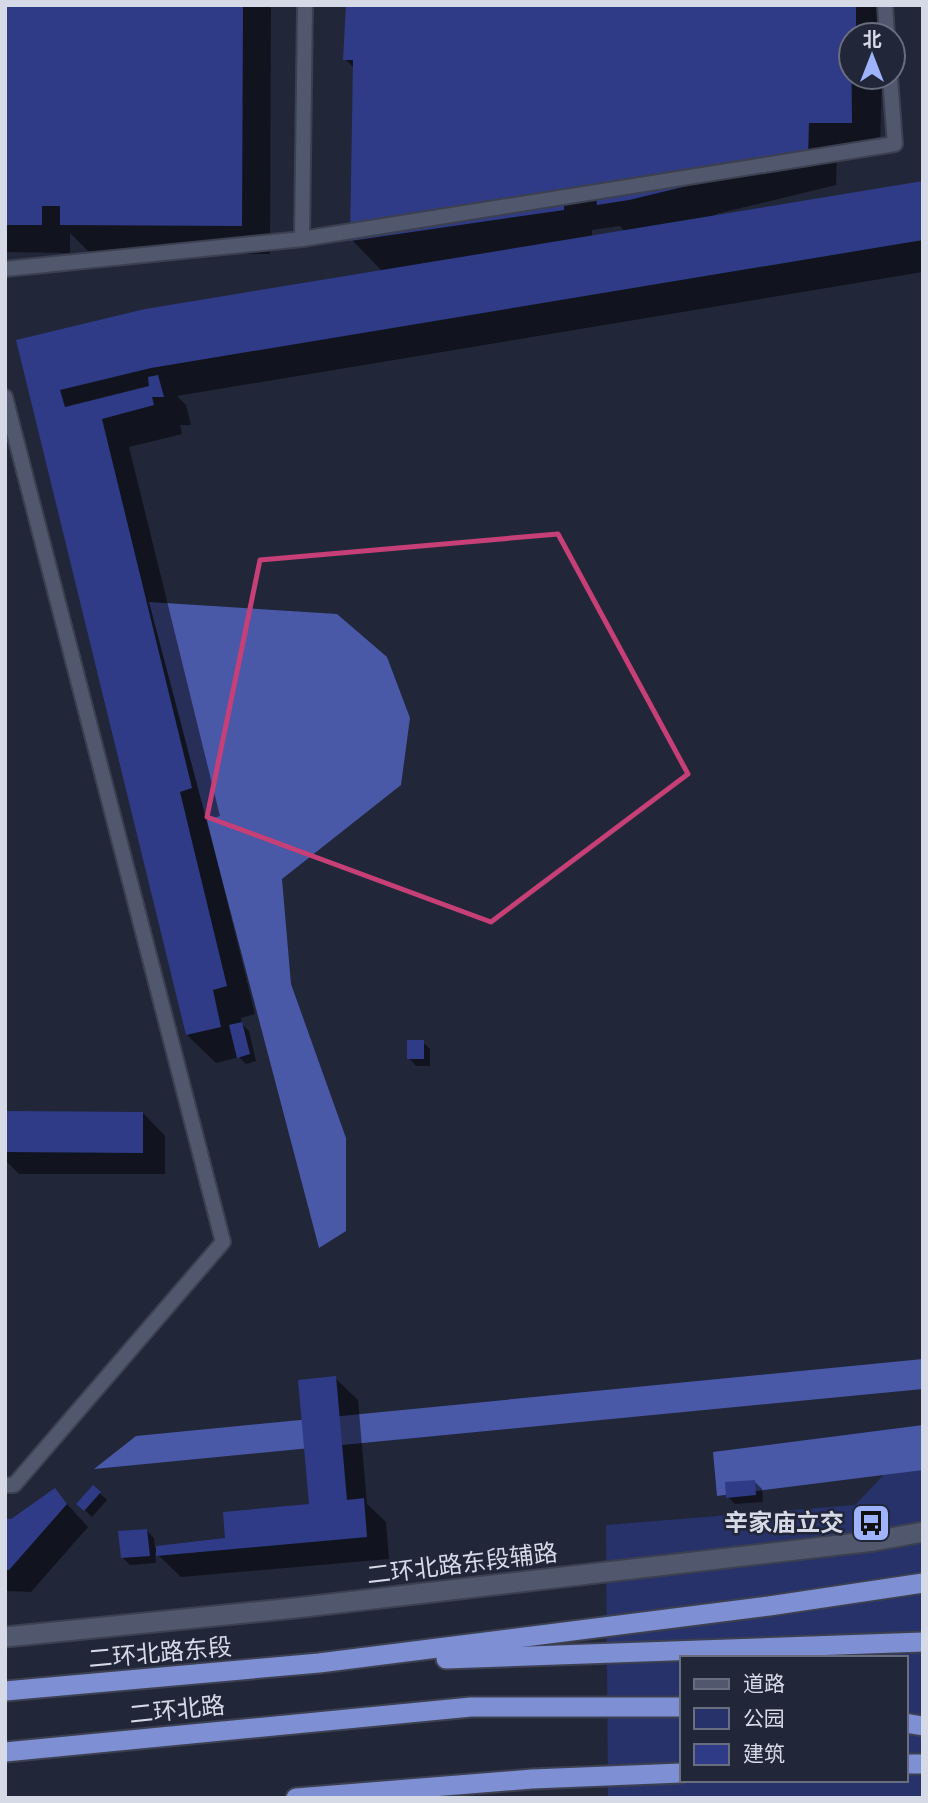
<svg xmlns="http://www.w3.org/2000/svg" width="928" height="1803" font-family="Spectral,'Noto Sans SC',serif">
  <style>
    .green { fill: #27326a; fill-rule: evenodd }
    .forest { fill: #4959a8 }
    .shadow { fill: #0007; fill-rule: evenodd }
    .building { fill: #2f3b87 }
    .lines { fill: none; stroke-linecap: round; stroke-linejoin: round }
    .service-casing { stroke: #3c4050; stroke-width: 18 }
    .secondary-casing { stroke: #3c4050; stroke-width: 23 }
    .trunk-casing { stroke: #3c4050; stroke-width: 23 }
    .service { stroke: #51586e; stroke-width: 14 }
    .secondary { stroke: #51586e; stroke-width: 19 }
    .trunk { stroke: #7e8fd4; stroke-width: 19 }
    .marked { fill: none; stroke: #c63f77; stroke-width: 5; stroke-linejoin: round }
    .labels { text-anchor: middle; stroke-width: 5; stroke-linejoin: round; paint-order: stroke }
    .poi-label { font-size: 24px; font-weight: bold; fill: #d6dae7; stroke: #212639; text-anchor: end }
    .street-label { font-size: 24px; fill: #d6dae7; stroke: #212639 }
  </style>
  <rect width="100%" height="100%" fill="#212639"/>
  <!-- green -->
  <path class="green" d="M923 1434V1798H608L606 1525 855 1505ZM681 1658H905V1780H681Z"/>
  <!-- forest -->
  <g class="forest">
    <path d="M149 602 337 614 387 657 410 718 401 785 282 879 291 984 346 1138V1231L319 1248Z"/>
    <path d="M923 1359V1389L94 1469 136 1436Z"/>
    <path d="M923 1425V1470L717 1496 713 1452Z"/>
  </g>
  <!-- shadow -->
  <g class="shadow">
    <path d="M5 5H271L270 254 90 253 70 233V253L5 252Z"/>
    <path d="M348 5H884V35H851V77H882L880 150H837L836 185 716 214 717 216 923 182V272L177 396 186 405 191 425H180L182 434 129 447 220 816 207 820 255 1014 241 1018 242 1024 249 1031 256 1061 246 1064 239 1057 216 1063 187 1035 18 341 383 272 352 240 354 68 345 59ZM620 226 625 232 592 237V230Z"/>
    <path d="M423 1042 430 1049V1066H416L409 1058Z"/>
    <path d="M5 1112 143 1113 165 1136V1174H19L5 1160Z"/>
    <path d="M335 1378 358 1400 367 1504 386 1522 389 1559 181 1577 155 1552 156 1563 130 1565 123 1558 146 1530 154 1538 155 1548 227 1539 311 1506Z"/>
    <path d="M755 1482 762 1489 763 1502 735 1504 728 1497Z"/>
    <path d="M93 1487 107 1500 92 1517 79 1504Z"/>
    <path d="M54 1490 88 1527 31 1592 5 1591V1521H12Z"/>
  </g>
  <!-- building -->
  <g class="building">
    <path d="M5 5H243L242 226 60 225V206H42V225H5Z"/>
    <path d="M346 5H856V35H851L852 123H809L808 157 629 200 597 205 596 197 564 202V210L350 241 353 60H343Z"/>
    <path d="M923 181V240L151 368 60 390 65 407 149 386 148 377 158 375 164 397H152L154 405 102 419 192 788 180 792 227 986 213 990 221 1027 186 1035 16 340 145 309Z"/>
    <path d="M242 1022 250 1054 237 1058 229 1025Z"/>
    <rect x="407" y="1040" width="17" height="19"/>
    <path d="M5 1111 143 1112V1153L5 1152Z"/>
    <path d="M336 1376 347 1500 364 1498 367 1537 156 1556V1546L225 1538 223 1512 309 1504 298 1380Z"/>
    <path d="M755 1480 756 1495 726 1498 725 1482Z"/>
    <path d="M93 1485 101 1492 84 1511 76 1504Z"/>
    <path d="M55 1488 67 1504 9 1570H5V1519H11Z"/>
    <path d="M147 1529 150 1556 121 1558 118 1531Z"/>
  </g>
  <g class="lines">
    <defs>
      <g id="service">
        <path d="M885 5 887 35"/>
        <path d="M302 239 305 5"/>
        <path d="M5 269 302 239 895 144 890 77"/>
        <path d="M5 397 223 1242 14 1485H5"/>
      </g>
      <path id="secondary" d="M5 1637 295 1608 874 1541 923 1532"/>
      <g id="trunk">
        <path d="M446 1659 923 1642"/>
        <path d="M5 1691 319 1663 769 1606 923 1583"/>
        <path d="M905 1723 923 1726"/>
        <path d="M5 1752 471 1707H681"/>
        <path d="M905 1764H923"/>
        <path d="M296 1798 532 1779 681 1773"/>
      </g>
    </defs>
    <!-- service casing -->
    <use href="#service" class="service-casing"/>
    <!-- secondary casing -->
    <use href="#secondary" class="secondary-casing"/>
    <!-- trunk casing -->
    <use href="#trunk" class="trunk-casing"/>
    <!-- service -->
    <use href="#service" class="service"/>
    <!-- secondary -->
    <use href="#secondary" class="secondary"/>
    <!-- trunk -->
    <use href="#trunk" class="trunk"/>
  </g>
  <!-- marked area -->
  <path class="marked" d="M558 534 688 774 491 922 207 817 260 560Z"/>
  <!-- icons -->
  <defs>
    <symbol id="bus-square" viewBox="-11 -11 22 22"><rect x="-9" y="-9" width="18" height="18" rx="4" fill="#9fb3fd" stroke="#212639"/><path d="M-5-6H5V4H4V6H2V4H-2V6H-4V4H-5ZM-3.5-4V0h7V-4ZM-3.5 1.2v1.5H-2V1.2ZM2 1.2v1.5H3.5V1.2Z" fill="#111"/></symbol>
  </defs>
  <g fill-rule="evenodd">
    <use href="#bus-square" x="849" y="1501" width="44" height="44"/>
  </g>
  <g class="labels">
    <!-- poi labels -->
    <g class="poi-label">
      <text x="844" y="1531">辛家庙立交</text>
    </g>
    <!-- street labels -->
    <g class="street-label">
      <text transform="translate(462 1564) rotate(-7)" y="8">二环北路东段辅路</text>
      <text transform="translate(160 1653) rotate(-5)" y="8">二环北路东段</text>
      <text transform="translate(177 1710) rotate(-6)" y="8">二环北路</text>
    </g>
  </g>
  <!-- border -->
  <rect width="928" height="1803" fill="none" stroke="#d6dae7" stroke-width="14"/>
  <!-- legend -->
  <rect x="680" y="1656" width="228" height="126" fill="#212639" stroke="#696e7f" stroke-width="2"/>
  <rect x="694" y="1679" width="35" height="10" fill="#51586e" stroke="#696e7f" stroke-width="2"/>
  <text x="743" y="1691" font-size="21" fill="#d6dae7">道路</text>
  <rect x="694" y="1708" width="35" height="21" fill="#27326a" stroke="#696e7f" stroke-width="2"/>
  <text x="743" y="1726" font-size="21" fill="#d6dae7">公园</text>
  <rect x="694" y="1744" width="35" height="21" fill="#2f3b87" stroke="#696e7f" stroke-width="2"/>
  <text x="743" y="1761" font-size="21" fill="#d6dae7">建筑</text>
  <!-- north arrow -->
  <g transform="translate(872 56)"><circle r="33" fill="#212639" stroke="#696e7f" stroke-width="2"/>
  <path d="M0-5L12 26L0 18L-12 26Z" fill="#9fb3fd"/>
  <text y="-10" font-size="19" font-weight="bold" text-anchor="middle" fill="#d6dae7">北</text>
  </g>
</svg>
